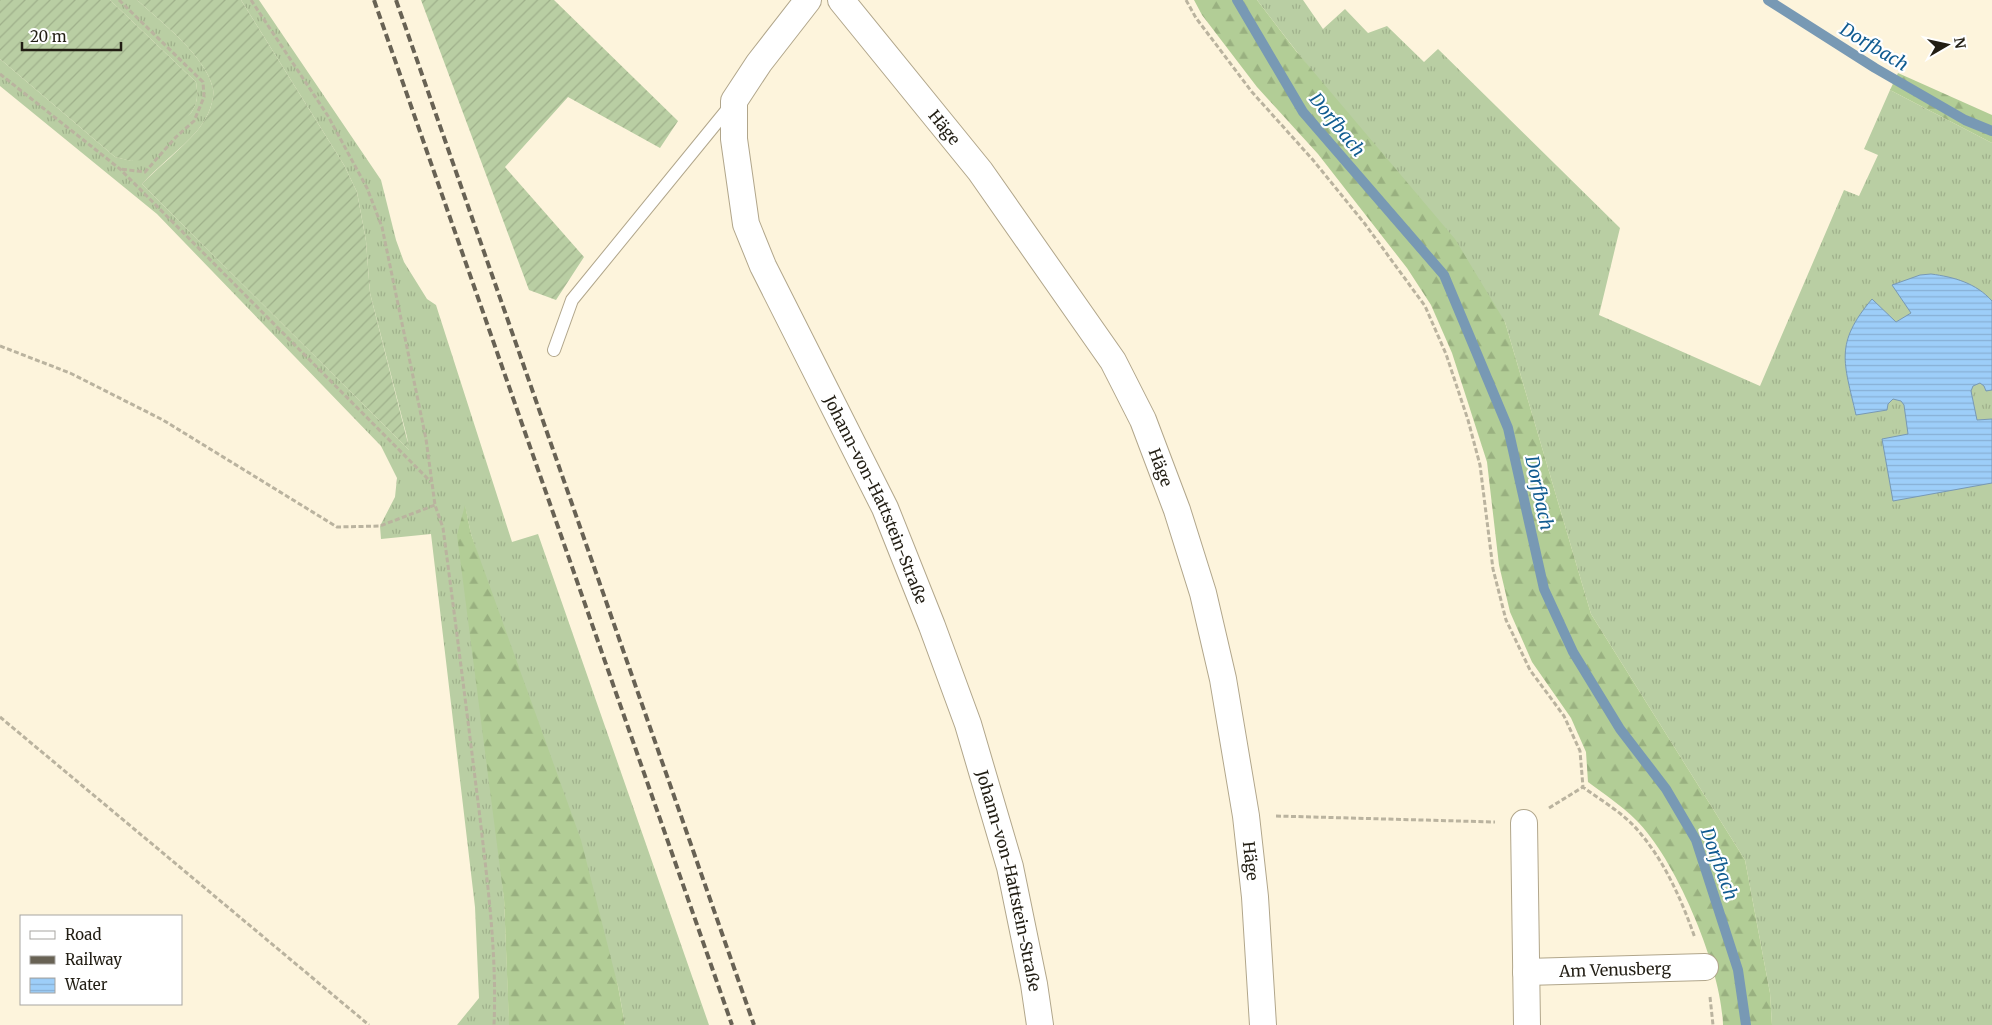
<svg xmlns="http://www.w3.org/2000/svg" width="1992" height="1025" font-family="Merriweather,serif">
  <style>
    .grass { fill: url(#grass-tufts) }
    .forest { fill: url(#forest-firs) }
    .garden { fill: url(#garden-furrows) }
    .water { fill: url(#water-rules); stroke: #7899b4 }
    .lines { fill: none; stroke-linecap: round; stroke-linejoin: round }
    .stream { stroke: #7899b4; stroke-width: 10 }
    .lane-casing { stroke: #b1a68b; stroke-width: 14 }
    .street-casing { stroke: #b1a68b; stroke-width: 28 }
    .path { stroke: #bab39f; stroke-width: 3; stroke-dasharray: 5 2.5; stroke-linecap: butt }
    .lane { stroke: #fff; stroke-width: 12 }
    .street { stroke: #fff; stroke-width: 26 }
    .rail { stroke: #686254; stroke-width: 4; stroke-dasharray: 8 4; stroke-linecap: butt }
    .labels { text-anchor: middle; stroke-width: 4.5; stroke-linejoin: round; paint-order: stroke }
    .street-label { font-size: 16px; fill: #221e14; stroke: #fff }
    .water-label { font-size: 18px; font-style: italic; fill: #115c91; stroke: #fff }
  </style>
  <defs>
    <pattern id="grass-tufts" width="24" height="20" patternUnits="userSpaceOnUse" patternTransform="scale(1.25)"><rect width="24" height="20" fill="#b9cea3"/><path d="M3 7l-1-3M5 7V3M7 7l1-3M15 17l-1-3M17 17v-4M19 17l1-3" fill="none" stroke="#9fb08b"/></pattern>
    <pattern id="forest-firs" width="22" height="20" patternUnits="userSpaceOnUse" patternTransform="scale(1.25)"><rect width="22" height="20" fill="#b2cd96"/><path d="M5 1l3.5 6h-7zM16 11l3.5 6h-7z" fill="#99b080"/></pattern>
    <pattern id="garden-furrows" width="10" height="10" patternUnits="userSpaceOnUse" patternTransform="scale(1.25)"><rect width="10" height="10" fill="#b9cea3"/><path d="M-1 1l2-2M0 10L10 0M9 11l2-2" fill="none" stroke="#9fb08b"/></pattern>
    <pattern id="water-rules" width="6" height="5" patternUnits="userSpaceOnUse" patternTransform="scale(1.25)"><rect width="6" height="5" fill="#9dcef9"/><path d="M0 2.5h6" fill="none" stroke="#87b0d5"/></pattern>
  </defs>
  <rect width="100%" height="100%" fill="#fdf4dc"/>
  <!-- grass -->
  <g class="grass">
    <path d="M110 0H137C160 21 207 57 213 89 215 103 206 120 197 131 180 150 159 165 142 184L409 450 407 437 370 293 366 241 357 192 344 165 241 0H259L381 180 396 240 404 262 427 299 436 305 512 542 538 534 709 1025H625L618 986 471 534 465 506 504 899 509 1018V1025H457L479 998 475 907 431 534 381 539 380 526 395 497 397 478 381 446 157 214 0 86V59L115 157 132 161 191 113C198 103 198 94 196 82Z"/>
    <path d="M1257 0H1303L1323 29 1345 9 1368 33 1387 26 1424 62 1438 49 1620 228 1599 315 1760 386 1844 190 1859 196 1878 155 1864 149 1890 90 1992 143V1025H1772L1770 993 1745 860 1591 614 1505 322Z"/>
  </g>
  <!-- forest -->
  <g class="forest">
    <path d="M1194 0H1257L1296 51 1455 239 1505 322 1591 614 1745 860 1770 993 1772 1025H1723C1722 969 1676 859 1636 820 1622 806 1604 794 1588 782L1586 752 1571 718 1532 662 1510 612 1499 565 1487 462 1452 353 1431 305 1407 268 1318 154 1257 87 1202 15Z"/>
    <path d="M1898 73 1992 115V143L1890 90Z"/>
    <path d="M465 505 471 534 581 840 618 986 625 1025H509L504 899 457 535Z"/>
  </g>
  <!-- garden -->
  <g class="garden">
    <path d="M0 0H110L196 82C198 94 198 103 191 113L144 160 131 161 115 157 0 59Z"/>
    <path d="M137 0H241L344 165 357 192 366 241 370 293 410 451 142 184C160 166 180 150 197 131 206 120 215 103 213 89 207 57 160 21 137 0Z"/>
    <path d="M421 0H554L678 121 660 148 568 97 505 167 584 257 556 300 529 290Z"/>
  </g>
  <!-- water -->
  <path class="water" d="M1931 274C1954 277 1976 283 1992 301V390L1986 391 1984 386 1980 383 1973 386 1971 391 1977 420 1992 419V483L1893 501 1882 439 1908 434 1904 405 1901 401 1893 399 1888 404 1887 410 1856 415C1844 362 1834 344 1872 299L1896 322 1911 313 1892 285 1920 275Z"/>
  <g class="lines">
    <!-- stream -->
    <g class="stream">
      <path d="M1237 0 1303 112 1444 275 1508 428 1544 589 1573 652 1620 729 1666 789 1696 840 1738 970 1746 1025"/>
      <path d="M1768 0 1875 68 1965 120 1992 131"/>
    </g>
    <defs>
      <path id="lane" d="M554 350 572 300 731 105"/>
      <g id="street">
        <path id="s1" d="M808 0 759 63 734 101V139L746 224 763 266 885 508 932 626 968 724 1010 867 1034 984 1040 1025"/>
        <path id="s2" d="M841 0 980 171 1113 361 1143 420 1177 510 1203 593 1223 679 1246 816 1255 897 1263 1025"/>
        <path d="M1524 823 1527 1025"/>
        <path id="s3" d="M1526 972 1705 967"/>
      </g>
    </defs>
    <!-- lane casing -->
    <use href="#lane" class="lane-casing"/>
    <!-- street casing -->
    <use href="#street" class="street-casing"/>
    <!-- path -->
    <g class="path">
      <path d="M119 0 203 82 204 97 194 121 176 137 145 172 120 169"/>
      <path d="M251 0 328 116 367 188 382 227 426 439 435 505 443 528C456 625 468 721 480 818 488 887 497 955 494 1025"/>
      <path d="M1186 0 1196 18 1252 92 1313 160 1365 224 1425 306 1446 354 1468 420 1480 465 1493 569 1506 620 1530 670 1564 716 1580 751 1583 787C1599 799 1618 810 1632 824 1662 855 1681 898 1695 938"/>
      <path d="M0 74 120 169 431 482"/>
      <path d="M0 346 70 373 163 420 337 527 380 526 435 505"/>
      <path d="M0 717 369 1025"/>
      <path d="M1549 808 1583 787"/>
      <path d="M1276 816 1495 822"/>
      <path d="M1710 997 1713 1025"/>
    </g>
    <!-- lane -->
    <use href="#lane" class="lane"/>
    <!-- street -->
    <use href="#street" class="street"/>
    <!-- rail -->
    <g class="rail">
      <path d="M374 0 732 1025"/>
      <path d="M396 0 754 1025"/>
    </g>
  </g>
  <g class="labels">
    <!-- street labels -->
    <g class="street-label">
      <text dy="6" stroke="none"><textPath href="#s2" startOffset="164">Häge</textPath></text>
      <text dy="6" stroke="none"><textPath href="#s2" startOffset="569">Häge</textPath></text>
      <text dy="6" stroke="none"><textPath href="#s1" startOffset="554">Johann-von-Hattstein-Straße</textPath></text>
      <text dy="6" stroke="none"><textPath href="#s2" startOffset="974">Häge</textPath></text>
      <text dy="6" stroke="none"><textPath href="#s1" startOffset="959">Johann-von-Hattstein-Straße</textPath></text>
      <text dy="6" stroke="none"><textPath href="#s3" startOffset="89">Am Venusberg</textPath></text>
    </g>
    <!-- water labels -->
    <g class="water-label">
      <text transform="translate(1874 47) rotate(31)" y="6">Dorfbach</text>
      <text transform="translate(1337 125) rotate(51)" y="6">Dorfbach</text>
      <text transform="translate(1539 493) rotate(78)" y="6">Dorfbach</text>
      <text transform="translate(1719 864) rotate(70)" y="6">Dorfbach</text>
    </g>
  </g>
  <!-- legend -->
  <rect x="20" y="915" width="162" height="90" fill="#ffffff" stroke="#a7a5a1"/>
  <rect x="30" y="931" width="25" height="8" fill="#ffffff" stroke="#a7a5a1"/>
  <text x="65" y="940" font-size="15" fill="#221e14">Road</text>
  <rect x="30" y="956" width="25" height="8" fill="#686254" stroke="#a7a5a1"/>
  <text x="65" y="965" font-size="15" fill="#221e14">Railway</text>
  <rect x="30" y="978" width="25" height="15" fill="url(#water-rules)" stroke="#a7a5a1"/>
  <text x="65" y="990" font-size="15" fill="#221e14">Water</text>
  <!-- north arrow -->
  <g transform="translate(1947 45) rotate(81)" stroke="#ffffff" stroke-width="4" paint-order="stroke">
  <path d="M0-4L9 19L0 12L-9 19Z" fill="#221e14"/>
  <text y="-8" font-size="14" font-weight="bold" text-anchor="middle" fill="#221e14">N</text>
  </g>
  <!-- scale -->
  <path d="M22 42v8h99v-8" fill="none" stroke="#221e14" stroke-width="2.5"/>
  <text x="30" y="42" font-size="15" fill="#221e14" stroke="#ffffff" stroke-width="4" paint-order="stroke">20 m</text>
</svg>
